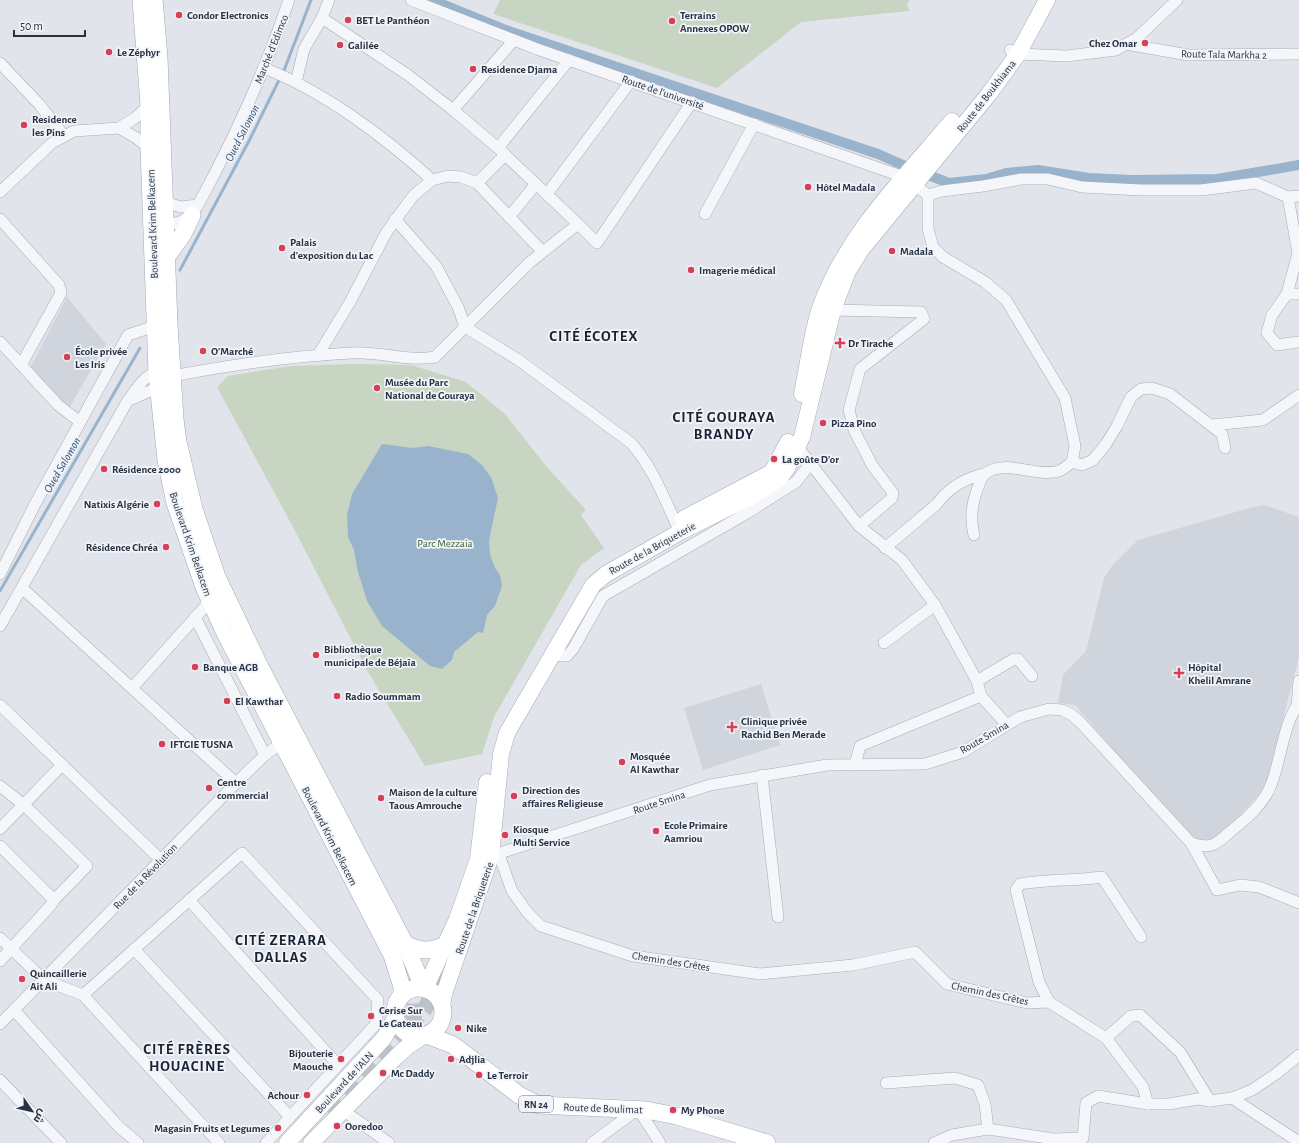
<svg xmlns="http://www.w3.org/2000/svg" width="1299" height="1143" font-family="'Alegreya Sans',Cairo,sans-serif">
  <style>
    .built { fill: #cfd4dd }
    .green { fill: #c7d5c2 }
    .water { fill: #9ab3cd }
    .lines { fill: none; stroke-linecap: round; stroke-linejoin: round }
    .stream { stroke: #9ab3cd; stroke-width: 3 }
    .canal { stroke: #9ab3cd; stroke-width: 10 }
    .secondary-tunnel { stroke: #bcc1ca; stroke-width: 16; stroke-dasharray: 16 8; stroke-linecap: butt }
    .primary-tunnel { stroke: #bcc1ca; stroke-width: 17; stroke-dasharray: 17 8; stroke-linecap: butt }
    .street-casing { stroke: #a6acb6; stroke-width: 12 }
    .secondary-casing { stroke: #a6acb6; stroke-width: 17 }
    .primary-casing { stroke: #a0a9b7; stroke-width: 18 }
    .street { stroke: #f4f6f9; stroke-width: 11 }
    .secondary { stroke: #fff; stroke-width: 16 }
    .primary { stroke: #fff; stroke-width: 17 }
    .poi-dot { fill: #d83e55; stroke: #f1f4f8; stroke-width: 1.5 }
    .labels { text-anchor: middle; stroke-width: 3.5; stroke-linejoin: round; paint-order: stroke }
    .shield { fill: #f1f4f8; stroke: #646c7a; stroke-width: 1 }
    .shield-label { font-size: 10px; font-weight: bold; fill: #283244 }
    .poi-label { font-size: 11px; font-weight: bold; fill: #283244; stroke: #f1f4f8; text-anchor: start }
    .street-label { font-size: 11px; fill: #283244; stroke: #f1f4f8 }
    .park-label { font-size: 11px; fill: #3d6134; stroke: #f1f4f8 }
    .water-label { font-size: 12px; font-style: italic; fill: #2f517b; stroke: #f1f4f8 }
    .district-label { font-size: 15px; font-weight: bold; letter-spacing: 1px; fill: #1a2335; stroke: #f1f4f8 }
  </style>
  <rect width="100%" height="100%" fill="#e1e5eb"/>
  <!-- built -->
  <g class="built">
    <path d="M67 297 106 344 68 410 29 370Z"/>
    <path d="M1264 505 1299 517V657L1265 788 1219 838 1201 843 1197 841 1153 796 1075 705 1058 703 1063 675 1086 651 1104 578 1111 567 1138 540 1253 507Z"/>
    <path d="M761 684 780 745 703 770 684 708Z"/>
  </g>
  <!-- green -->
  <g class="green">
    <path d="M500 0H910L907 3 909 11 801 22 717 88 493 14Z"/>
    <path d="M354 364 411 365 466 382 505 414 546 466 586 510 581 515 604 548 581 565 494 717 482 754 425 766 368 672 293 527 217 387 228 376 291 366Z"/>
  </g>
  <!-- water -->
  <path class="water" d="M382 444 413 448 428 446 468 454 482 465 491 477 498 498 489 540 490 555 495 568 500 575 502 586 495 606 487 615 483 633 478 632 454 652 452 660 442 669 430 666 382 626 367 601 358 572 354 550 348 537 347 515 352 494Z"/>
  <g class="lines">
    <!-- stream -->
    <g class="stream">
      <path d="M283 73 311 0"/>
      <path d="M180 270 250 139 280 78"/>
      <path d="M0 591 140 348"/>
    </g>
    <!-- canal -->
    <g class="canal">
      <path d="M432 0 503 29 878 154 903 165"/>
      <path d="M931 176 949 183 986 179 1006 173 1038 170 1089 178 1132 180 1217 179 1299 165"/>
    </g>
    <!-- secondary-tunnel -->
    <path class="secondary-tunnel" d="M408 1028 424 1010 448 968"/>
    <!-- primary-tunnel -->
    <path class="primary-tunnel" d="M330 1114 408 1028C422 1004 414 986 405 962"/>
    <defs>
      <g id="street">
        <path d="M411 0 537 49 904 177 928 195 942 191 983 186 1021 179H1048L1082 187 1141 190H1201L1256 183 1288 197 1299 196"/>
        <path d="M322 18 408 75 453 110"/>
        <path d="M1126 44 1188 55 1299 54"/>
        <path d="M1010 50 1018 54 1067 56 1116 50 1137 38 1177 0"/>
        <path d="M0 63 39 104 64 136"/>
        <path d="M264 68C323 91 385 137 432 180"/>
        <path d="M296 82 304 49 322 18 329 0"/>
        <path d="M119 128 135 137 149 148"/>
        <path d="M498 148 569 60"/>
        <path d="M477 183 505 155"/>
        <path d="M0 192 52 143 74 131 119 128 135 118 149 105"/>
        <path d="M547 194 631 81"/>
        <path d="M928 195V229L933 247 943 257 985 282 1006 300 1065 398 1075 446 1072 462C1068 465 1064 469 1059 471 1037 478 1003 458 985 474 981 477 979 485 977 490 971 506 970 519 974 535"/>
        <path d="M1288 197 1298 253 1287 294 1272 315 1267 333 1277 345 1299 342"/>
        <path d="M164 202 181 207 198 205"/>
        <path d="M705 214 754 124"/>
        <path d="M509 217 536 184"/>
        <path d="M0 219 59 285 61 293 21 365"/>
        <path d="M395 219 436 266 458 307 465 327 520 361 631 443C654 469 665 501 680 532"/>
        <path d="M160 222C177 228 189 219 198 205 234 139 265 71 289 0"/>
        <path d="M578 224 597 243 692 102"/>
        <path d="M1287 294H1299"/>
        <path d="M833 310 921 312 924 319 860 369 849 410 854 430 872 465 893 493 892 498 859 526"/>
        <path d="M0 342 58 405 80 422"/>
        <path d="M318 355 350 302 386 233 413 196 432 180 448 176 461 177 477 183 542 251"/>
        <path d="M132 399 163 385"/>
        <path d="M1212 425 1263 420 1299 395"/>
        <path d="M797 446 859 526 902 560 935 605 977 681 981 696 1006 724"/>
        <path d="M1072 462 1082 465 1093 460 1106 444 1117 426 1131 397 1141 389 1152 388 1170 394 1222 434 1225 448"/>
        <path d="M885 548 937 504C948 488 964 479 983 474"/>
        <path d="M0 574 34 506 128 335 155 326"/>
        <path d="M22 588 236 783"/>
        <path d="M195 617 265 755"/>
        <path d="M0 626 127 402C140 384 148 366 172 376 231 365 291 356 351 353 379 351 407 362 435 357L529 263 578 224 498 148 453 110 514 40"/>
        <path d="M884 643 935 605"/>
        <path d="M551 655 567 656 573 649 603 596 747 513 796 482 810 464"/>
        <path d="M977 681 1014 659H1018L1032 676"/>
        <path d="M132 688 210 601"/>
        <path d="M0 705 161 860"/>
        <path d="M1297 706 1299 681"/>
        <path d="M855 765 860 746 981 696"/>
        <path d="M762 775 778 917"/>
        <path d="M0 786 24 805 87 866 54 900 51 905 0 961"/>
        <path d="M0 829 62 765"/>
        <path d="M1191 843 1217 890 1240 885 1259 887 1299 903"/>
        <path d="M0 846 54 900"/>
        <path d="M499 855 512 891 527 912 541 926 633 956 760 974 853 965 915 952 947 984 1027 1003 1049 1002 1106 1038 1143 1087 1148 1104 1098 1096 1086 1103 1083 1138 1054 1139 988 1129 952 1135 934 1143"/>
        <path d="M491 856 710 785 827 765 925 764 963 752 1020 717 1049 709 1062 710 1072 715 1080 722 1191 843C1211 850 1217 844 1231 831 1246 819 1264 804 1271 785 1280 764 1284 720 1299 704"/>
        <path d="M189 900 338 1065"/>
        <path d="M0 938 44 980 83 995 219 1143"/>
        <path d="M134 949 290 1117"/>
        <path d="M83 995 242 853 378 1000 376 1024 266 1143"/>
        <path d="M1049 1002 1039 982 1016 890 1020 884C1047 879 1075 881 1102 877L1141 937"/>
        <path d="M14 1010 119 1127 138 1143"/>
        <path d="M0 1024 236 783 265 755 287 739"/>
        <path d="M1106 1038 1131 1016 1140 1015 1180 1052 1210 1101"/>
        <path d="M0 1080 61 1143"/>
        <path d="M886 1083 955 1078 978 1085 985 1104 988 1129"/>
        <path d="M1232 1098 1299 1142"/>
        <path d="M1148 1104H1169L1198 1099 1210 1101 1232 1098 1252 1090 1276 1074 1299 1055"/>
        <path d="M344 1111 389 1143"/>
        <path d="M592 1143 638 1109 660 1143"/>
      </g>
      <g id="secondary">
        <path d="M802 394C808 366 811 336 820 308 846 235 903 179 952 121"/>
        <path d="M683 519 772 472 788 442"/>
        <path d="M425 989 457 919 478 859 487 782"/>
        <path d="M442 1005 444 994 491 856 501 754 507 733 593 585 606 574 680 532 752 496 779 479 787 468 802 437 833 310 848 271 861 250 989 94 1018 54 1047 0"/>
        <path d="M287 1143 384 1038 395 1018"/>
        <path d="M311 1143 396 1057 408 1046 423 1036"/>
      </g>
      <g id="primary">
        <path d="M141 0 149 105V148L157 373 166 460 175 503 204 587 225 633 392 955 402 987V995"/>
        <path d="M154 0 159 57 169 325 175 419 178 442 194 509 217 577 259 665 405 944 424 989"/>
        <path d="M166 258 183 234 192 215"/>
        <path d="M405 944C420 952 432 952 447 944"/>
        <circle cx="419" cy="1012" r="24"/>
        <path d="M427 1035 453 1045 519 1095 539 1105 646 1110 677 1116 767 1143"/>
      </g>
    </defs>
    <!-- street casing -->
    <use href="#street" class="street-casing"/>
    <!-- secondary casing -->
    <use href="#secondary" class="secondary-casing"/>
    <!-- primary casing -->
    <use href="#primary" class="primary-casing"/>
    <!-- street -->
    <use href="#street" class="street"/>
    <!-- secondary -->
    <use href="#secondary" class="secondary"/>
    <!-- primary -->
    <use href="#primary" class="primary"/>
  </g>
  <!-- markers -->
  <g class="poi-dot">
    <circle cx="179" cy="15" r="4"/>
    <circle cx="348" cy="20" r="4"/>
    <circle cx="672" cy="21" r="4"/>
    <circle cx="1145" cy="43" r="4"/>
    <circle cx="340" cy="45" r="4"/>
    <circle cx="109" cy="52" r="4"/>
    <circle cx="473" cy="69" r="4"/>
    <circle cx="24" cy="125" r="4"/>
    <circle cx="808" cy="187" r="4"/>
    <circle cx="282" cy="248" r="4"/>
    <circle cx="892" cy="251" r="4"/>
    <circle cx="691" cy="270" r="4"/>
    <path d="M838 337h4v4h4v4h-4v4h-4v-4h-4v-4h4z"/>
    <circle cx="203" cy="351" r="4"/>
    <circle cx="67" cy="357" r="4"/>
    <circle cx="377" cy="388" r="4"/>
    <circle cx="823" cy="423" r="4"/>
    <circle cx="774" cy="459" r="4"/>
    <circle cx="104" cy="469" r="4"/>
    <circle cx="157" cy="504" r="4"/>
    <circle cx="166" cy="547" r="4"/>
    <circle cx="316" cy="655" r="4"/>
    <circle cx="195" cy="667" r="4"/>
    <path d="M1177 667h4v4h4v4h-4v4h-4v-4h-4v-4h4z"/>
    <circle cx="337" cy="696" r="4"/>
    <circle cx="227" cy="701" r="4"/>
    <path d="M730 721h4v4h4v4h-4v4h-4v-4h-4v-4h4z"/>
    <circle cx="162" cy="744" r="4"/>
    <circle cx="622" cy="762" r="4"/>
    <circle cx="209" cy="788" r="4"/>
    <circle cx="514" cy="796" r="4"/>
    <circle cx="381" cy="798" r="4"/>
    <circle cx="656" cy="831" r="4"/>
    <circle cx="505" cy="835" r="4"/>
    <circle cx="22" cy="979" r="4"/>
    <circle cx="371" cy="1016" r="4"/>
    <circle cx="458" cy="1028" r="4"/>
    <circle cx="341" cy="1059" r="4"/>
    <circle cx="451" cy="1059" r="4"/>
    <circle cx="383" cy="1073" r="4"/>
    <circle cx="479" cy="1075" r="4"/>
    <circle cx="307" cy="1095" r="4"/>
    <circle cx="673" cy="1110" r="4"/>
    <circle cx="337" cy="1126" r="4"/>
    <circle cx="278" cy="1128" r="4"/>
  </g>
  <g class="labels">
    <!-- shield labels -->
    <rect class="shield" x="519" y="1096" width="34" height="16" rx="3"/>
    <g class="shield-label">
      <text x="536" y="1108">RN 24</text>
    </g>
    <!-- poi labels -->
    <g class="poi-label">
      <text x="187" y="19">Condor Electronics</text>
      <text x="680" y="19">Terrains<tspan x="680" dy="13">Annexes OPOW</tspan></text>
      <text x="356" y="24">BET Le Panthéon</text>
      <text x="1137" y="47" text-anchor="end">Chez Omar</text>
      <text x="348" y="49">Galilée</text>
      <text x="117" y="56">Le Zéphyr</text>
      <text x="481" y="73">Residence Djama</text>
      <text x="32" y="123">Residence<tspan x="32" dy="13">les Pins</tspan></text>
      <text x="816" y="191">Hôtel Madala</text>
      <text x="290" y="246">Palais<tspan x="290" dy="13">d'exposition du Lac</tspan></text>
      <text x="900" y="255">Madala</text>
      <text x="699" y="274">Imagerie médical</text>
      <text x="848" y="347">Dr Tirache</text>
      <text x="75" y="355">École privée<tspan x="75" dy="13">Les Iris</tspan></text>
      <text x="211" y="355">O'Marché</text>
      <text x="385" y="386">Musée du Parc<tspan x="385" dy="13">National de Gouraya</tspan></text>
      <text x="831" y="427">Pizza Pino</text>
      <text x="782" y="463">La goûte D'or</text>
      <text x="112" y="473">Résidence 2000</text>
      <text x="149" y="508" text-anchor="end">Natixis Algérie</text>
      <text x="158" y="551" text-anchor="end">Résidence Chréa</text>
      <text x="324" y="653">Bibliothèque<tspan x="324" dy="13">municipale de Béjaïa</tspan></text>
      <text x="203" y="671">Banque AGB</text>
      <text x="1188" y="671">Hôpital<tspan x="1188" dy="13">Khelil Amrane</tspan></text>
      <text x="345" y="700">Radio Soummam</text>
      <text x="235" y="705">El Kawthar</text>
      <text x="741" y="725">Clinique privée<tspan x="741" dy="13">Rachid Ben Merade</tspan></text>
      <text x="170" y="748">IFTGIE TUSNA</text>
      <text x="630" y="760">Mosquée<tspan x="630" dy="13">Al Kawthar</tspan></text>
      <text x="217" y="786">Centre<tspan x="217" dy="13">commercial</tspan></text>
      <text x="522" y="794">Direction des<tspan x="522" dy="13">affaires Religieuse</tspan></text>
      <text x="389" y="796">Maison de la culture<tspan x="389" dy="13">Taous Amrouche</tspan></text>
      <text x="664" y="829">Ecole Primaire<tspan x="664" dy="13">Aamriou</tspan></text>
      <text x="513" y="833">Kiosque<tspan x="513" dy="13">Multi Service</tspan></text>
      <text x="30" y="977">Quincaillerie<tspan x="30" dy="13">Ait Ali</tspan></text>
      <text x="379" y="1014">Cerise Sur<tspan x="379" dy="13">Le Gateau</tspan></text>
      <text x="466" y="1032">Nike</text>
      <text x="333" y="1057" text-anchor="end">Bijouterie<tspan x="333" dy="13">Maouche</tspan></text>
      <text x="459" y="1063">Adjlia</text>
      <text x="391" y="1077">Mc Daddy</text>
      <text x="487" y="1079">Le Terroir</text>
      <text x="299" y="1099" text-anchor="end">Achour</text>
      <text x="681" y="1114">My Phone</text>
      <text x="345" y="1130">Ooredoo</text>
      <text x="270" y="1132" text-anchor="end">Magasin Fruits et Legumes</text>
    </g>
    <!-- street labels -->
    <g class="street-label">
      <text transform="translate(271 49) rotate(-68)" y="4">Marché d'Edimco</text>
      <text transform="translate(1224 54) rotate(1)" y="4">Route Tala Markha 2</text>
      <text transform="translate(663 92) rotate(19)" y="4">Route de l'université</text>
      <text transform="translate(986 96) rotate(-52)" y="4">Route de Boukhiama</text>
      <text transform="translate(152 224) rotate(-92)" y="4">Boulevard Krim Belkacem</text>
      <text transform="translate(191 544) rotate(71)" y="4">Boulevard Krim Belkacem</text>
      <text transform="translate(652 548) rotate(-29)" y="4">Route de la Briqueterie</text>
      <text transform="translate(984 737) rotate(-30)" y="4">Route Smina</text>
      <text transform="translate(659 802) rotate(-18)" y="4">Route Smina</text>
      <text transform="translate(330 836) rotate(63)" y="4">Boulevard Krim Belkacem</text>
      <text transform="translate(145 876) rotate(-46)" y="4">Rue de la Révolution</text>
      <text transform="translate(474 908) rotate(-71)" y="4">Route de la Briqueterie</text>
      <text transform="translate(671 961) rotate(9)" y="4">Chemin des Crêtes</text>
      <text transform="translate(990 993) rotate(12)" y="4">Chemin des Crêtes</text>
      <text transform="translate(344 1082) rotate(-47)" y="4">Boulevard de l'ALN</text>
      <text transform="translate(603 1108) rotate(2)" y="4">Route de Boulimat</text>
    </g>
    <!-- park labels -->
    <g class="park-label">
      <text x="445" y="547">Parc Mezzaia</text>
    </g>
    <!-- water labels -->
    <g class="water-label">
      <text transform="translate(242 133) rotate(-63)" y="4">Oued Salomon</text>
      <text transform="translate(62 465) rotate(-60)" y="4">Oued Salomon</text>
    </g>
    <!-- district labels -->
    <g class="district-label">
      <text x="594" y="341">CITÉ ÉCOTEX</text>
      <text x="724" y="422">CITÉ GOURAYA<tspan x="724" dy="17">BRANDY</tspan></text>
      <text x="281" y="945">CITÉ ZERARA<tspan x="281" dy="17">DALLAS</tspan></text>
      <text x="187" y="1054">CITÉ FRÈRES<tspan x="187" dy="17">HOUACINE</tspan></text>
    </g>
  </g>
  <!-- north arrow -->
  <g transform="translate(32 1111) rotate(124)" stroke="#f1f4f8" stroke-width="3" paint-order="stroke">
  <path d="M0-3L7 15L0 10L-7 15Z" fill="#283244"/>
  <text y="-6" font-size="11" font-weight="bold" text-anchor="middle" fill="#283244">ش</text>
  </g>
  <!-- scale -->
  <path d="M14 30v6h71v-6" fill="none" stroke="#283244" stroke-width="2"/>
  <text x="20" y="30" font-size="12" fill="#283244" stroke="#f1f4f8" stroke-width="3" paint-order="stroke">50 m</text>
</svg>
